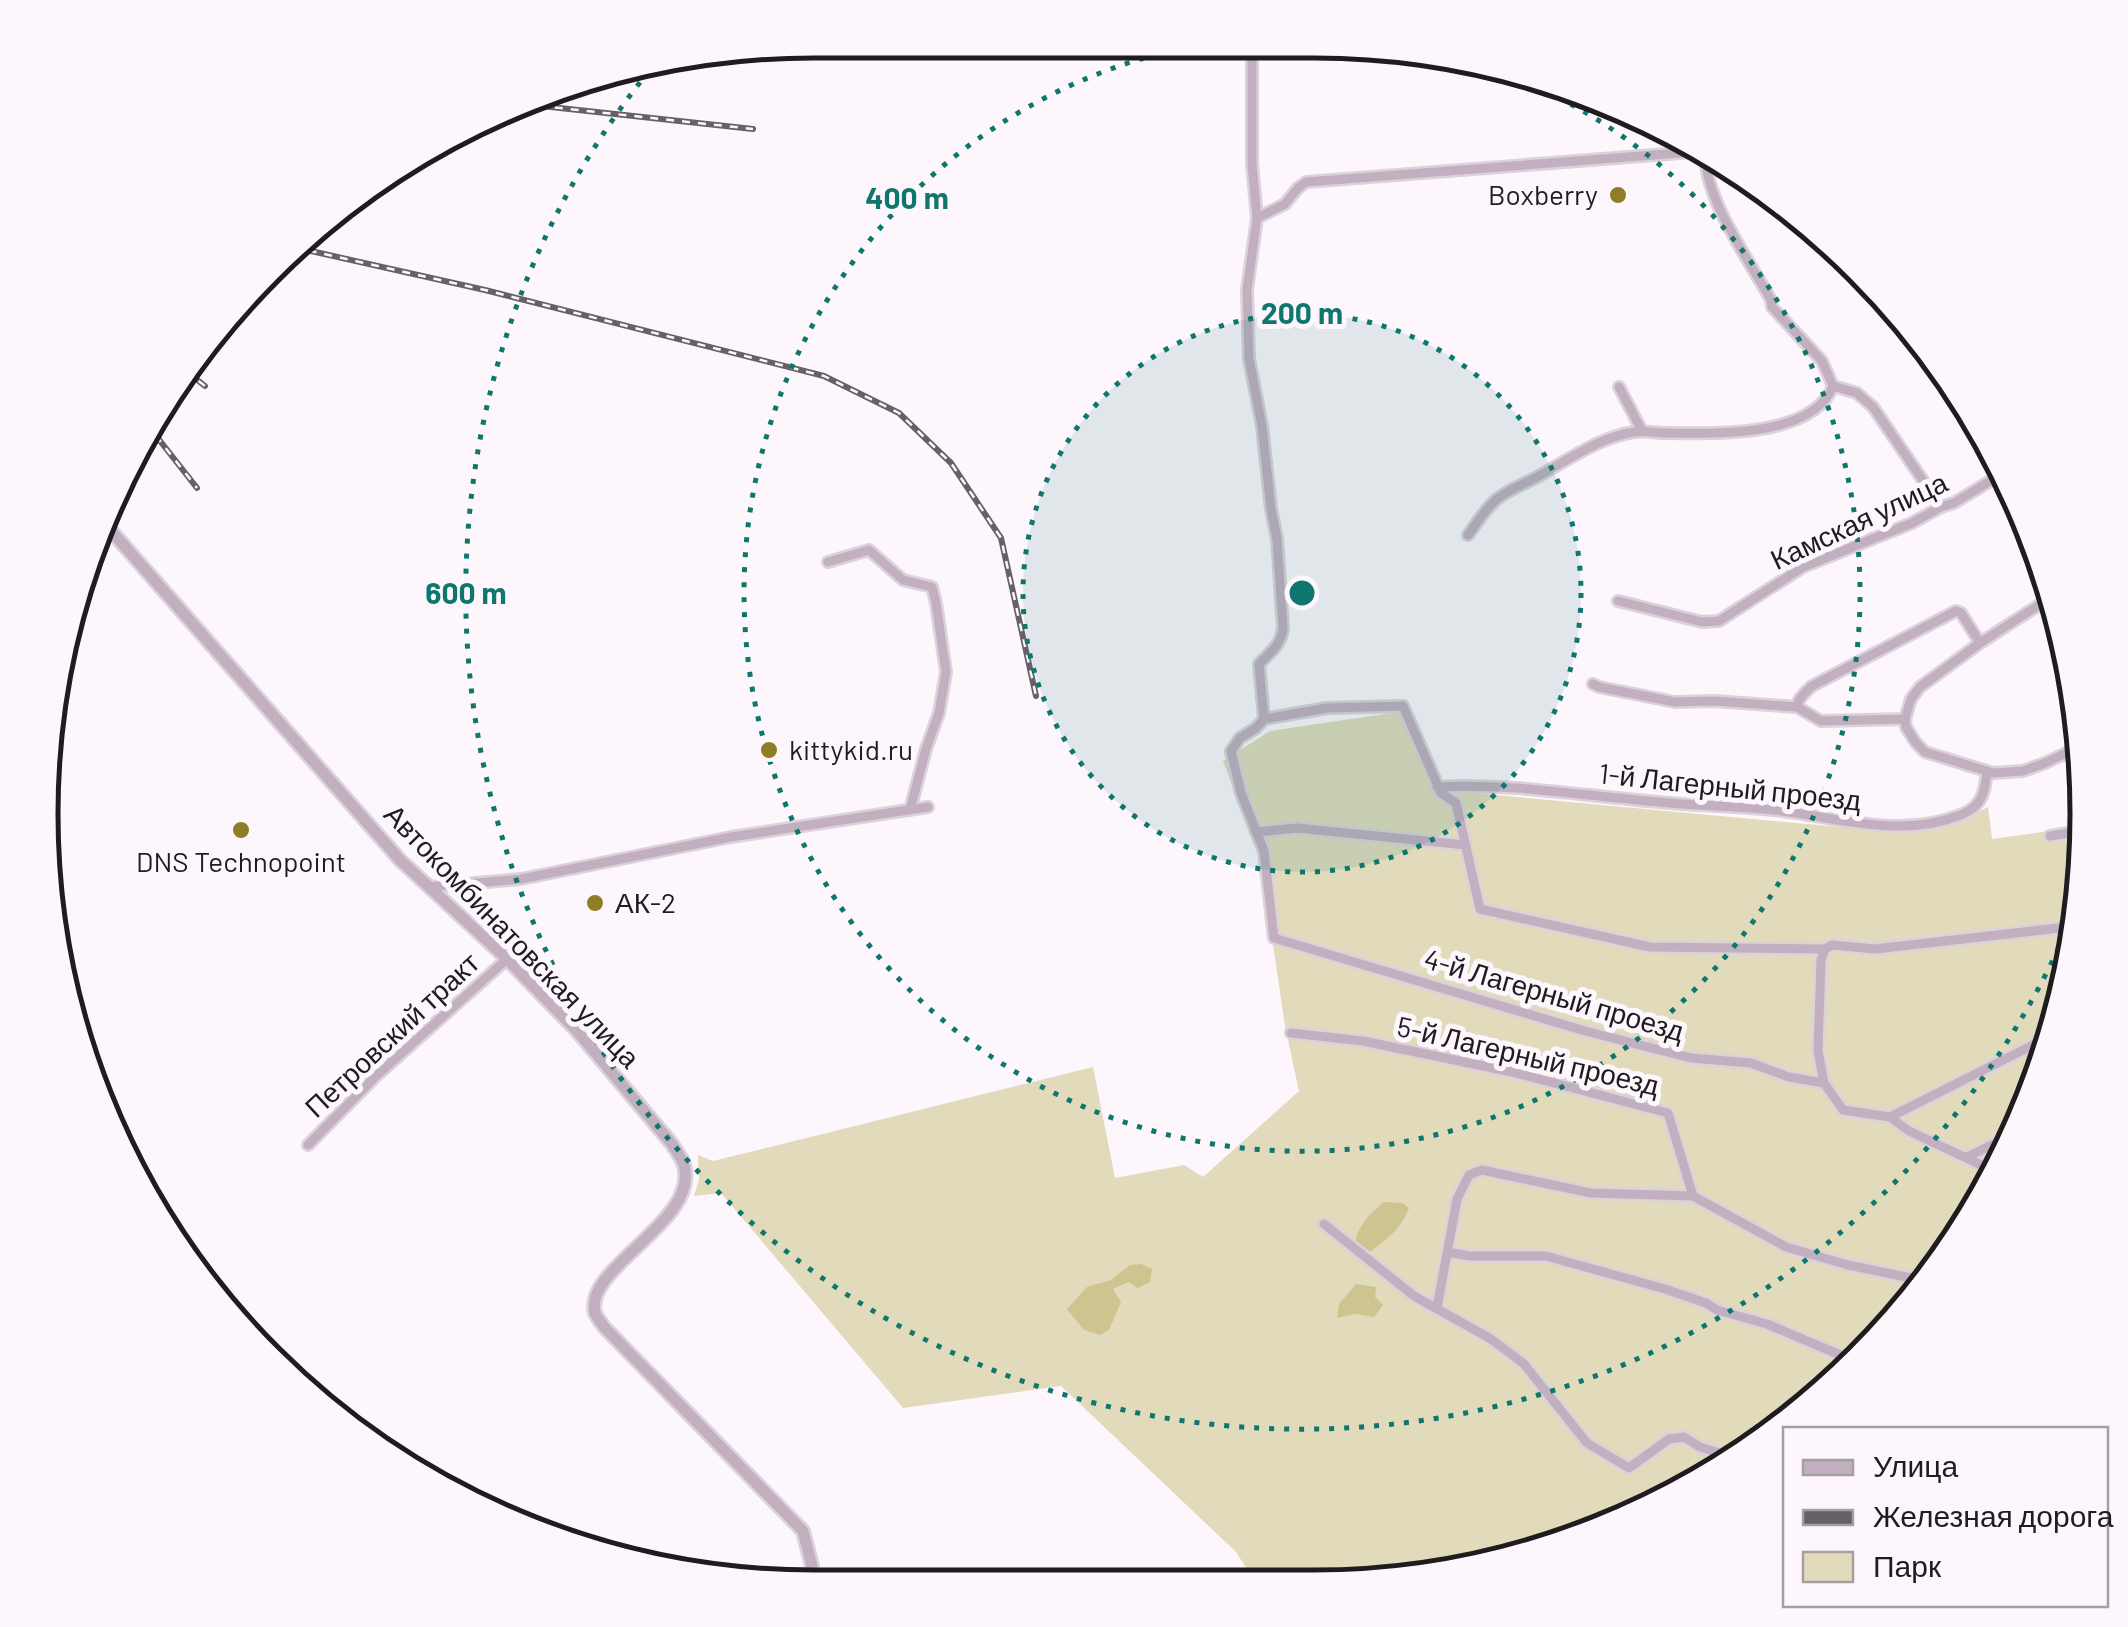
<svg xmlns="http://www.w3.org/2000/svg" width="2128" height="1627" font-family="Barlow,sans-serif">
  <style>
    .green { fill: #e1dbbb }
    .water { fill: #cec490 }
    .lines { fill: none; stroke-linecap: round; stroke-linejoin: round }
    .minor-casing { stroke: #dad3d9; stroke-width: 14 }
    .tertiary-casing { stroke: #dad3d9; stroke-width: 16 }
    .minor { stroke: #c2afbf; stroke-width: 9 }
    .tertiary { stroke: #c2afbf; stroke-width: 11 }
    .rail-casing { stroke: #656165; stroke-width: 6 }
    .rail { stroke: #fef6fd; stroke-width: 2.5; stroke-dasharray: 8; stroke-linecap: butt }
    .ring { fill: none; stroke: #0f766e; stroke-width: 5; stroke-dasharray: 5 10 }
    .poi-dot { fill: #8e7f26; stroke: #fef6fd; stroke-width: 4 }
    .labels { text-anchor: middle; stroke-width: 10; stroke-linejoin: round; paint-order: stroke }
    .poi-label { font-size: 28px; fill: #1f1c1f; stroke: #fef6fd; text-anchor: start }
    .street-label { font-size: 28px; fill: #1f1c1f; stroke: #fef6fd }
    .rim { fill: none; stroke: #1f1c1f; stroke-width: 5 }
    .centre { fill: #0f766e; stroke: #fef6fd; stroke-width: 5 }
    .ring-label { font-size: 30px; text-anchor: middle; font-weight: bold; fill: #0f766e; stroke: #fef6fd; stroke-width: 10; stroke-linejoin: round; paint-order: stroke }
  </style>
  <rect width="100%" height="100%" fill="#fef6fd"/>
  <!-- green -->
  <path class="green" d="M1412 710 1431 789 1893 832 1958 823 1988 807 1992 839 2087 826 2073 965 2029 1110 1957 1244 1861 1361 1744 1457 1564 1546 1415 1580H1254L1236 1552 1061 1386 903 1408 721 1193 694 1196 699 1180 698 1155 713 1161 1093 1067 1115 1178 1184 1165 1203 1177 1299 1091 1285 1026 1260 856 1223 761 1270 731Z"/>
  <!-- water -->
  <g class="water">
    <path d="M1384 1202 1403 1203 1409 1208C1401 1229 1387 1239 1370 1252L1355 1245C1357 1226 1370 1214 1384 1202Z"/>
    <path d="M1141 1264 1152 1269 1150 1282 1138 1288 1128 1282 1113 1289 1121 1302 1109 1330 1100 1335 1084 1330 1067 1309 1087 1287 1111 1280 1130 1265Z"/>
    <path d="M1356 1284 1376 1287 1375 1297 1383 1305 1374 1317 1355 1314 1337 1318 1339 1304Z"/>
  </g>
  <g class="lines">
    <defs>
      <g id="minor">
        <path d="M1252 41V164L1257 218 1247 290 1249 359 1262 426 1271 509 1277 539 1283 627C1282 644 1270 653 1259 664L1264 719"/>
        <path d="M1705 151C1704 199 1748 258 1771 300L1772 307 1822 361 1833 386 1857 393 1873 407 1941 507"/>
        <path d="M1257 218 1285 204 1298 188 1306 182 1706 151"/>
        <path d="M1619 387 1642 431"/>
        <path d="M1468 535C1477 523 1485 509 1497 499 1508 490 1524 484 1537 477 1568 460 1600 437 1634 432 1645 430 1655 433 1665 433 1711 434 1813 438 1833 386"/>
        <path d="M828 562 869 550 903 580 932 587 936 603 946 672 939 713 926 749 910 810"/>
        <path d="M1618 601 1702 622 1719 621 1803 567 1912 523 1941 507 1954 503 2005 472"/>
        <path d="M1593 684 1599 687 1675 702 1714 701 1797 707 1821 721 1905 719"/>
        <path d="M1797 707C1797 699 1806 692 1812 686L1956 611 1961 613 1980 643"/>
        <path d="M1905 719 1906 727 1916 743 1925 752 1993 773 2023 771 2045 763 2081 746"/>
        <path d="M1905 719 1911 699 1920 687 1980 643 2053 596"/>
        <path d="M1437 787C1512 783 1585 796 1659 802 1697 806 1736 806 1774 810 1838 817 1900 840 1963 814 1983 805 1985 791 1987 771"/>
        <path d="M1256 832 1297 828 1466 845"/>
        <path d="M2050 836 2086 830"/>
        <path d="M430 887 521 879 731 837 928 807"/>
        <path d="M1825 949 1832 945 1875 949 2077 926"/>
        <path d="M1291 1033 1363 1041 1512 1072 1668 1113 1693 1196"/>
        <path d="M1824 1083 1789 1077 1751 1063 1691 1058 1585 1031 1274 938 1264 851 1241 793 1231 751 1240 738 1256 728 1264 719 1327 708 1403 706 1441 793 1456 803 1480 909 1650 947 1825 949 1821 960 1818 1051 1824 1083 1843 1110 1890 1117 2051 1036"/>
        <path d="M1890 1117 1909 1131 1996 1172"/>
        <path d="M308 1145 375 1077 507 959"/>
        <path d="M1967 1157 2006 1138H2014"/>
        <path d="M1324 1224 1414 1296 1491 1339 1524 1364 1587 1443 1629 1468 1669 1439 1684 1437 1700 1447 1739 1459"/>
        <path d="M1448 1252 1469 1256H1546L1665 1289 1706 1303 1717 1310 1767 1324 1859 1363"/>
        <path d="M1437 1308 1457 1199 1469 1175 1482 1170 1591 1193 1693 1196 1786 1247 1848 1265 1926 1281"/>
      </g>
      <path id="tertiary" d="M106 525 400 860 507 959 577 1031 672 1144C676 1151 682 1158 684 1165 700 1222 583 1267 595 1313 597 1318 601 1322 604 1327L803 1531 812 1566 811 1580"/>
    </defs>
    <!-- minor casing -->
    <use href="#minor" class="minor-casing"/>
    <!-- tertiary casing -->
    <use href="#tertiary" class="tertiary-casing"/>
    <!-- minor -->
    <use href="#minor" class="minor"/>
    <!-- tertiary -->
    <use href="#tertiary" class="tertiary"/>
    <defs>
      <g id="rail">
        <path d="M523 104 753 129"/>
        <path d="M293 247 485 290 824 376 899 413 951 463 1001 538 1036 696"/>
        <path d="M186 371 205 386"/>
        <path d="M146 423 197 488"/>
      </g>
    </defs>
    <!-- rail casing -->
    <use href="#rail" class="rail-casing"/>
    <!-- rail -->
    <use href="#rail" class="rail"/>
  </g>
  <!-- distance rings -->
  <circle cx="1302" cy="593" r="279" fill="#0f766e" fill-opacity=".12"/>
  <g class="ring">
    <circle cx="1302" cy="593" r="279"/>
    <path d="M1460 58A558 558 0 1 1 1215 42"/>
    <path d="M2077 906A836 836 0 1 1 657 61"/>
  </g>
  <!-- markers -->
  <g class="poi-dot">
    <circle cx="1618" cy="195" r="10"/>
    <circle cx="769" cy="750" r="10"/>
    <circle cx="241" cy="830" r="10"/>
    <circle cx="595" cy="903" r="10"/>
  </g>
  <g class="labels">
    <!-- poi labels -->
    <g class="poi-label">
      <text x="1598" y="205" text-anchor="end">Boxberry</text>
      <text x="789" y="760">kittykid.ru</text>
      <text x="241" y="872" text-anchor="middle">DNS Technopoint</text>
      <text x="615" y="913">АК-2</text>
    </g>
    <!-- street labels -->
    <g class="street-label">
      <text transform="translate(1859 521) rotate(-25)" y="10">Камская улица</text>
      <text transform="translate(1730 787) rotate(6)" y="10">1-й Лагерный проезд</text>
      <text transform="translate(512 936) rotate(46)" y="10">Автокомбинатовская улица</text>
      <text transform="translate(1554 995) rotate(16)" y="10">4-й Лагерный проезд</text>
      <text transform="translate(392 1035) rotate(-43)" y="10">Петровский тракт</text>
      <text transform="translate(1528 1056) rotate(13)" y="10">5-й Лагерный проезд</text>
    </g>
  </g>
  <!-- crop -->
  <path d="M0 0H2128V1627H0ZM814 58H1314A756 756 0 0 1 2070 814V814A756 756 0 0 1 1314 1570H814A756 756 0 0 1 58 814V814A756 756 0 0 1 814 58Z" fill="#fef6fd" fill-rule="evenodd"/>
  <path class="rim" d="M814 58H1314A756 756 0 0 1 2070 814V814A756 756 0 0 1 1314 1570H814A756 756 0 0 1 58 814V814A756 756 0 0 1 814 58Z"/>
  <circle cx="1302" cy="593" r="15" class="centre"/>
  <g class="ring-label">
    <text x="907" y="209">400 m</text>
    <text x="1302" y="324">200 m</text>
    <text x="466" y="604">600 m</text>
  </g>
  <!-- legend -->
  <rect x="1783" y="1427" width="325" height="180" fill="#fef6fd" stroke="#a59fa4" stroke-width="2.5"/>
  <rect x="1803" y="1460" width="50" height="15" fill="#c2afbf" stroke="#a59fa4" stroke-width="2.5"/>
  <text x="1873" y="1477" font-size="30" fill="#1f1c1f">Улица</text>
  <rect x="1803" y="1510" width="50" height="15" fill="#656165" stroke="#a59fa4" stroke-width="2.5"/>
  <text x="1873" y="1527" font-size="30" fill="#1f1c1f">Железная дорога</text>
  <rect x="1803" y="1552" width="50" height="30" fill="#e1dbbb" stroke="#a59fa4" stroke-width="2.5"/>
  <text x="1873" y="1577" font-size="30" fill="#1f1c1f">Парк</text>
</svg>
